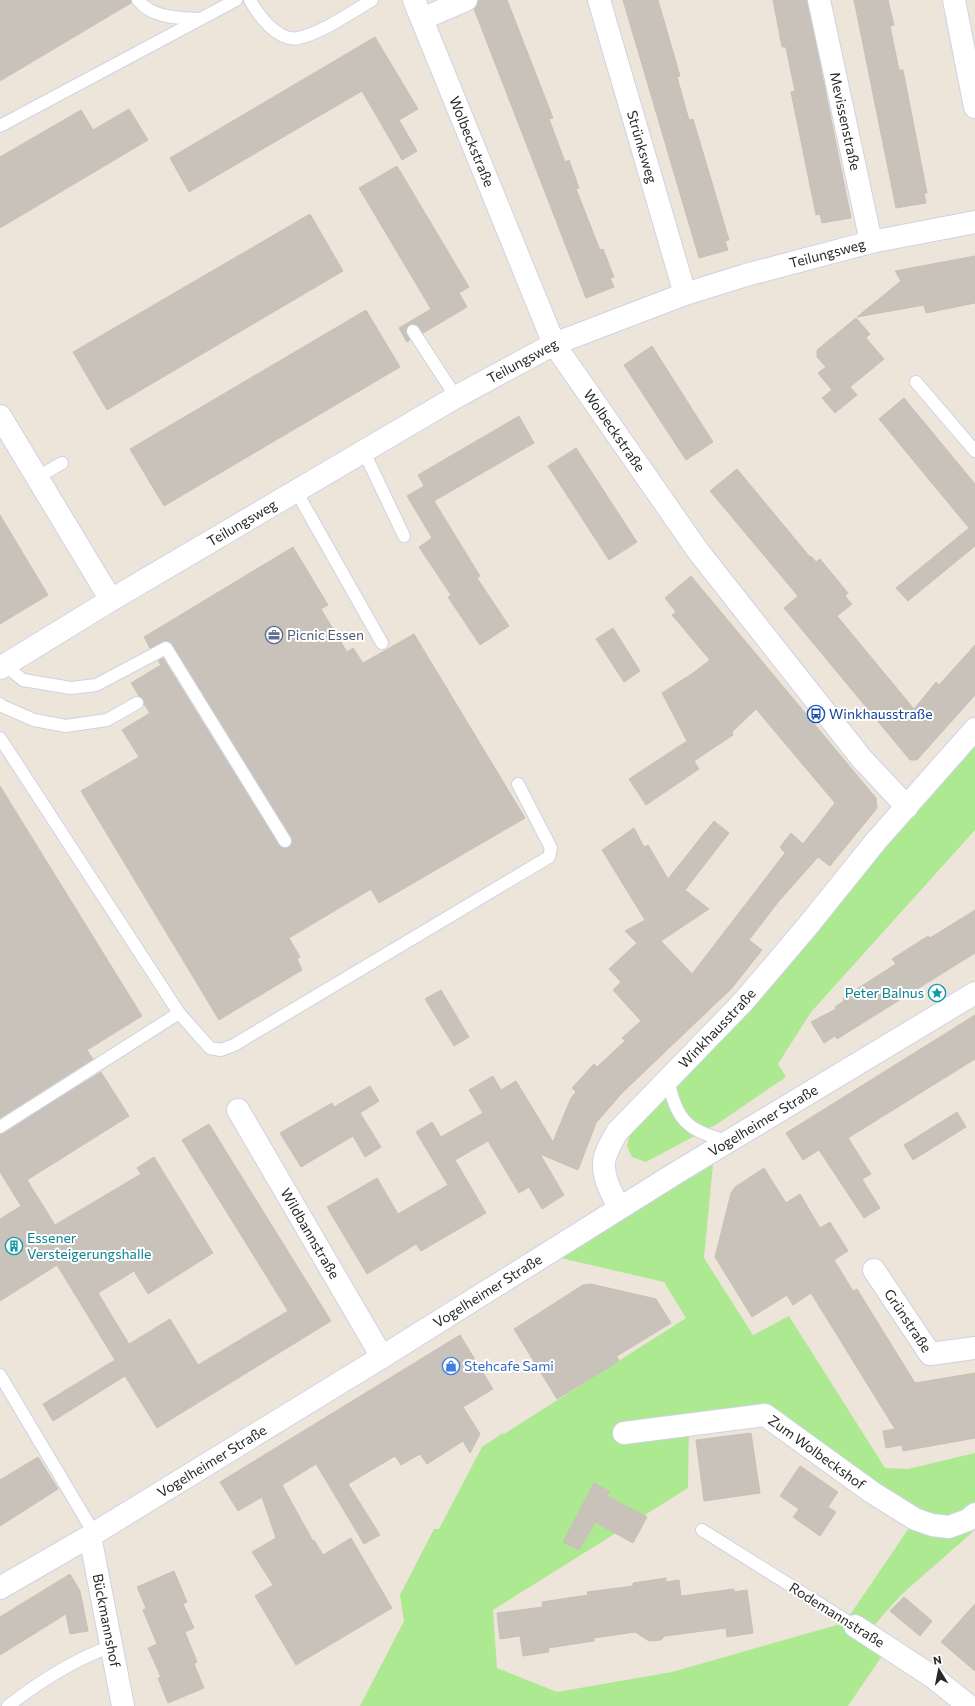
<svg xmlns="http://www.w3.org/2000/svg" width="975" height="1706" font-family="Commissioner,sans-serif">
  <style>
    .green { fill: #ace991 }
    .building { fill: #c8c2ba; stroke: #c8c1b3 }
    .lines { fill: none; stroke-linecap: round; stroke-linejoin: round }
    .service-casing { stroke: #cfd2e4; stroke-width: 14 }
    .minor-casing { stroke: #cfd2e4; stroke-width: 24 }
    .secondary-casing { stroke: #cfd2e4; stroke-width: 24 }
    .service { stroke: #fff; stroke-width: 12 }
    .minor { stroke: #fff; stroke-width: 22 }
    .secondary { stroke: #fff; stroke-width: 22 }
    .labels { text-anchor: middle; stroke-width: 4; stroke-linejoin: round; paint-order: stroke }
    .street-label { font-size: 14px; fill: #292929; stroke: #fff }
    .service-label { font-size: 14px; fill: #4e5e75; stroke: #fff; text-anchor: start }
    .transit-label { font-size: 14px; fill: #164399; stroke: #fff; text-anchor: start }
    .culture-label { font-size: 14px; fill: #0d838f; stroke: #fff; text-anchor: end }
    .shop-label { font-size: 14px; fill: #366cbe; stroke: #fff; text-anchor: start }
  </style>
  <rect width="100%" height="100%" fill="#ede5da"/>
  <!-- green -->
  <g class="green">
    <path d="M975 732V830L811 1012 778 1064 786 1077 717 1124 646 1162 632 1157 627 1146 630 1133Z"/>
    <path d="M714 1153 704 1258 753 1335 789 1316 885 1468 908 1469 975 1453V1530L902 1594 869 1631 848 1618 915 1519 765 1414 689 1427 688 1488 493 1610 497 1668 557 1692 672 1672 844 1623 886 1650 848 1706H360L404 1621 400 1595 434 1529H439L482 1447 503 1433 505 1437 504 1434 686 1318 664 1282 548 1255Z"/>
  </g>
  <!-- building -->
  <g class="building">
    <path d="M0 0H131V3L0 81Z"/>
    <path d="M482 0H507L553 118 549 119 565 162 569 160 579 188 576 189 600 250 603 249 614 277 610 278 614 287 586 298 474 9 478 1Z"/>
    <path d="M623 0H658L680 76 677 77 689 120 693 119 729 240 725 241 728 250 699 258Z"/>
    <path d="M773 0H807L851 218 822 223 820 214 816 215 791 92 795 91 786 48V47H782Z"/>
    <path d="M854 0H888L894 25 890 26 899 70H903L927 193H924L926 203 896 208Z"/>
    <path d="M375 37 418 109 399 120 417 151 402 160 362 91 189 192 170 158Z"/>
    <path d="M129 109 148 140 0 228V157L81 110 93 130Z"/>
    <path d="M397 166 469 287 459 293 467 307 423 333 417 325H409L406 331 410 340 407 342 399 328 431 309 359 188Z"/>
    <path d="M310 214 343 271 107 410 73 352Z"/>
    <path d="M975 256V303L926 313 924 305 857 317 901 281 895 271Z"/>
    <path d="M366 310 400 367 164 506 130 449Z"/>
    <path d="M856 318 870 334 866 338 884 359 850 387 857 395 835 413 822 398 832 390 818 373 826 367 817 357V350Z"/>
    <path d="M652 346 713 442 686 460 624 365Z"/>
    <path d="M904 398 975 484V546L908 601 896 588 969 528 879 419Z"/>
    <path d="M519 416 534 443 434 501 480 576 477 578 509 626 480 645 448 597 451 595 419 547 432 538 407 496 424 486 418 475Z"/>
    <path d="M576 448 637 542 609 560 548 466Z"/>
    <path d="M737 469 810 557 811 556 816 562 820 559 848 593 845 596 852 604 837 616 914 709 936 682 939 685 975 645V695L917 760H910L784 608 798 596 710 491Z"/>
    <path d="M0 515 48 595 0 624Z"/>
    <path d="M293 547 328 605 321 609 347 652 353 648 363 663 414 634 525 818 379 903 371 889 289 938 300 957 297 959 302 970 219 1020 81 791 139 757 122 730 150 713 144 704 143 699 139 696 131 683 161 665 158 661 163 658 279 845 285 848 291 845V837L172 644 166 641 150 648 144 637Z"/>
    <path d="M691 576 876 798 877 808 830 866 818 857 779 901 749 940 762 950 732 988 622 1093 596 1123 578 1170 540 1154 564 1195 542 1209 529 1187 519 1193 488 1141 455 1160 486 1213 421 1251 416 1244 367 1274 327 1207 377 1178 398 1214 448 1185 416 1132 432 1122 441 1137 483 1113 469 1090 493 1076 501 1090 516 1081 553 1142 571 1098 576 1092 572 1088 594 1064 597 1067 625 1041 622 1038 641 1021 613 990 621 982 609 969 637 943 625 931 645 920 602 850 634 828 644 847 648 845 668 879 714 821 729 833 685 890 709 909 661 941 692 974 785 853 780 847 791 833 803 844 835 803 756 709 732 732 733 735 694 761 699 769 646 805 629 779 687 741 662 693 693 673 710 660 672 615 676 612 665 598Z"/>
    <path d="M613 628 640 671 624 682 596 639Z"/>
    <path d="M0 786 142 1016 87 1050 93 1059 0 1118Z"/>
    <path d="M975 910V953L837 1039 835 1036 824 1043 811 1022 836 1009 835 1007 844 1001 843 998 896 964 892 959 928 936 930 938Z"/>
    <path d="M441 990 469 1037 454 1046 425 999Z"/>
    <path d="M975 1015V1059L848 1138 871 1174 862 1179 880 1208 864 1218 819 1150 803 1160 786 1133Z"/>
    <path d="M101 1072 129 1116 27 1180 55 1225 141 1174 137 1168 154 1157 213 1253 148 1294 134 1271 98 1293 129 1344 170 1319 198 1365 288 1311 182 1140 209 1124 331 1321 157 1428 125 1376 53 1421 43 1404 115 1360 57 1265 0 1301V1219L21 1206 0 1172V1134Z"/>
    <path d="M370 1086 379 1101 360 1113 381 1147 365 1157 353 1136 301 1167 280 1133 332 1103 334 1107Z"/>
    <path d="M957 1112 966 1127 913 1160 904 1145Z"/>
    <path d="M764 1168 786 1203 800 1194 820 1228 830 1222 848 1251 834 1260 853 1291 857 1289 915 1383 975 1373V1438L903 1451 902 1445 886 1448 883 1431 895 1429 811 1293 793 1305 787 1295 752 1317 715 1257 731 1193 735 1187Z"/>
    <path d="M591 1284 656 1299 671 1323 617 1356 619 1361 557 1399 514 1329 583 1285Z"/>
    <path d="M460 1335 493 1389 463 1407 480 1434 470 1453 463 1441 427 1464 420 1454 401 1465 395 1456 348 1484 380 1535 364 1544 316 1464 282 1485 313 1541 314 1540 323 1555 351 1538 392 1608 296 1665 255 1596 273 1585 252 1552 276 1538 262 1497 238 1511 220 1482Z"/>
    <path d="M751 1433 760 1493 704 1501 696 1440Z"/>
    <path d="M38 1457 58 1489 0 1526V1480Z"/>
    <path d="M800 1466 838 1492 828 1507 836 1512 820 1536 793 1517 799 1509 780 1496Z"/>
    <path d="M594 1483 610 1492 607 1496 647 1517 633 1543 595 1522 579 1550 563 1542Z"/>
    <path d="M174 1571 187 1602 183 1604 194 1628 185 1632 197 1662 194 1664 204 1688 168 1703 158 1678 161 1677 148 1648 157 1644 143 1610 146 1608 137 1587Z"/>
    <path d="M70 1574 80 1591 88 1631 70 1634 66 1614 0 1655V1617Z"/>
    <path d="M666 1578V1582L679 1580 681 1596 734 1589V1592L747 1590 753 1633 727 1637 726 1628 665 1636 661 1640 649 1641 635 1632 594 1638V1641L548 1648 549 1652 523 1656 520 1636 500 1639 497 1613 543 1607 542 1602 588 1595 587 1592 633 1586V1583Z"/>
    <path d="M904 1597 932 1621 920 1636 890 1611Z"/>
    <path d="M975 1604V1671L941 1642Z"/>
  </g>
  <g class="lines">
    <defs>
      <g id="service">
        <path d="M138 0C152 18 178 18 199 19"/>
        <path d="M250 0C258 15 278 42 298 38 320 34 352 12 372 0"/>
        <path d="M0 126 236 0"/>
        <path d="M413 331 456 397"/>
        <path d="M916 382 975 451"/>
        <path d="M364 452 404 536"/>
        <path d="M38 477 62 463"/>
        <path d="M296 491 382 643"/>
        <path d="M5 665 23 680 71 688 96 685 166 648 285 841"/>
        <path d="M0 704 2 706 34 720 66 726 107 720 137 703"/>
        <path d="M0 738 179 1013 0 1127"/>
        <path d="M179 1013 210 1048 221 1050 234 1045 549 857 551 848 518 784"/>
        <path d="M668 1079C676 1120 687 1131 728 1141"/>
        <path d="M0 1375 94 1533"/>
        <path d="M702 1530 855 1626"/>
        <path d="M8 1706C39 1682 75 1659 112 1646"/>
      </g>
      <g id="minor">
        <path id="s1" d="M414 0 554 344 698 551 862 759 907 807"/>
        <path id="s2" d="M599 0 685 294"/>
        <path id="s3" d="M819 0 871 242"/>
        <path d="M954 0 975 107"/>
        <path d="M422 19 466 0"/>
        <path d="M0 416 111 600"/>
        <path id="s4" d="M0 668 111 600 456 397 554 344 685 294 746 275 871 242 975 222"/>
        <path id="s5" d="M238 1110 382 1357"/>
        <path id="s6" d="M619 1208C613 1195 603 1179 604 1164 604 1153 612 1142 617 1132L743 1002 806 928 876 841 975 729"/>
        <path id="s7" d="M874 1270 930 1354 975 1348"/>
        <path id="s8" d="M624 1433 765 1415 873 1493 915 1519 932 1525 949 1527 968 1520 975 1514"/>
        <path id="s9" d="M90 1536 123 1706"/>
        <path d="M855 1626 933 1677 969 1706"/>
      </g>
      <g id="secondary">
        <path id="s10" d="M0 1588 90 1536 382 1357 676 1173 975 993"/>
      </g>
    </defs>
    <!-- service casing -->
    <use href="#service" class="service-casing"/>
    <!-- minor casing -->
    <use href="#minor" class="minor-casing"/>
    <!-- secondary casing -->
    <use href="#secondary" class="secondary-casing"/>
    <!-- service -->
    <use href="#service" class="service"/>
    <!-- minor -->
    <use href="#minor" class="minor"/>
    <!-- secondary -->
    <use href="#secondary" class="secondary"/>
  </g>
  <!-- icons -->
  <defs>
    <symbol id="office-ring" viewBox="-11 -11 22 22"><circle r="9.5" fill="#fff" stroke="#5c6f8a" stroke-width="1.5"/><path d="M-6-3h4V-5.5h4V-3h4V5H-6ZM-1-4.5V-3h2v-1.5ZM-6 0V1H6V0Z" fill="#5c6f8a"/></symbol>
    <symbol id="bus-ring" viewBox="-11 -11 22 22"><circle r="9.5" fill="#fff" stroke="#1a4fb4" stroke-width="1.5"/><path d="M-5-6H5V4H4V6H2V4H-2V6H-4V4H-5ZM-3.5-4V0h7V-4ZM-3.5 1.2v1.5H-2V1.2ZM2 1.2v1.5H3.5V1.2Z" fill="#1a4fb4"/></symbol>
    <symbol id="sight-ring" viewBox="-11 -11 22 22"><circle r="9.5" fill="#fff" stroke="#0f9aa8" stroke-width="1.5"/><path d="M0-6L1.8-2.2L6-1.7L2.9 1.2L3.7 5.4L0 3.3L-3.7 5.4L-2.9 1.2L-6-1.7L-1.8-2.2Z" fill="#0f9aa8"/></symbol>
    <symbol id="building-ring" viewBox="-11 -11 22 22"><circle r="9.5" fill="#fff" stroke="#0f9aa8" stroke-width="1.5"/><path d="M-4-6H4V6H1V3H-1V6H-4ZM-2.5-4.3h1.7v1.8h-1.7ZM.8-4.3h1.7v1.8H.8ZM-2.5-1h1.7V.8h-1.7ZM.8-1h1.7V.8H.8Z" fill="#0f9aa8"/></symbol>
    <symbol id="shop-ring" viewBox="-11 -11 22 22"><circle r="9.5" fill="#fff" stroke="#3f7fe0" stroke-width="1.5"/><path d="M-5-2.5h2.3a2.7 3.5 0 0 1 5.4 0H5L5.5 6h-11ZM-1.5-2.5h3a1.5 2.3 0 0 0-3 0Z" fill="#3f7fe0"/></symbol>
  </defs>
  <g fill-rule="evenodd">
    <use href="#office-ring" x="264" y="625" width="20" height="20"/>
    <use href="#bus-ring" x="806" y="704" width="20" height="20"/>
    <use href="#sight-ring" x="927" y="983" width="20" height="20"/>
    <use href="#building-ring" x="4" y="1236" width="20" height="20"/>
    <use href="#shop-ring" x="441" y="1356" width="20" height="20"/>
  </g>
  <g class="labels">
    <!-- street labels -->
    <g class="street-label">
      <text dy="5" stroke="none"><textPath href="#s3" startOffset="124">Mevissenstraße</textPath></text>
      <text dy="5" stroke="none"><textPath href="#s1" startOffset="153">Wolbeckstraße</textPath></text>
      <text dy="5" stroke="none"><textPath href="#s2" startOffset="153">Strünksweg</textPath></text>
      <text dy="5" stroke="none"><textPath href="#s4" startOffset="930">Teilungsweg</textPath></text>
      <text dy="5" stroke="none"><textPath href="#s4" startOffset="606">Teilungsweg</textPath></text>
      <text dy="5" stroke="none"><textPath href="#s1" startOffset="477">Wolbeckstraße</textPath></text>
      <text dy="5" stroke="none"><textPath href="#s4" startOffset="282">Teilungsweg</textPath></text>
      <text dy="5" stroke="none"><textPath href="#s6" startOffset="226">Winkhausstraße</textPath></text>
      <text dy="5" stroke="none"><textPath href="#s10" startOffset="895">Vogelheimer Straße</textPath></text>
      <text dy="5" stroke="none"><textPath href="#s5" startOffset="143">Wildbannstraße</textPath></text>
      <text dy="5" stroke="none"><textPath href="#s10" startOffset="571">Vogelheimer Straße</textPath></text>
      <text dy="5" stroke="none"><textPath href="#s7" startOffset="61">Grünstraße</textPath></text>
      <text dy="5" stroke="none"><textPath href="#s8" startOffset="206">Zum Wolbeckshof</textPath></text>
      <text dy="5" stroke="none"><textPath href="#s10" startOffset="247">Vogelheimer Straße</textPath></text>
      <text transform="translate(837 1615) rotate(32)" y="5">Rodemannstraße</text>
      <text dy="5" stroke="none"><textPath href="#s9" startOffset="86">Bückmannshof</textPath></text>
    </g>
    <!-- service labels -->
    <g class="service-label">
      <text x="287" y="640">Picnic Essen</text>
    </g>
    <!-- transit labels -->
    <g class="transit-label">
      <text x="829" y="719">Winkhausstraße</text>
    </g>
    <!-- culture labels -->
    <g class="culture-label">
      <text x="924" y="998">Peter Balnus</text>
      <text x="27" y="1243" text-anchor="start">Essener<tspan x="27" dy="16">Versteigerungshalle</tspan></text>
    </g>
    <!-- shop labels -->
    <g class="shop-label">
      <text x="464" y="1371">Stehcafe Sami</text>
    </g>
  </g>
  <!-- north arrow -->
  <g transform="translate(939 1670) rotate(350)" stroke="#ffffff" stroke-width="3" paint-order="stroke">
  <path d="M0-3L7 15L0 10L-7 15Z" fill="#292929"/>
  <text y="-6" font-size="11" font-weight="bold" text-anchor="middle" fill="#292929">N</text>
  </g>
</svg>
